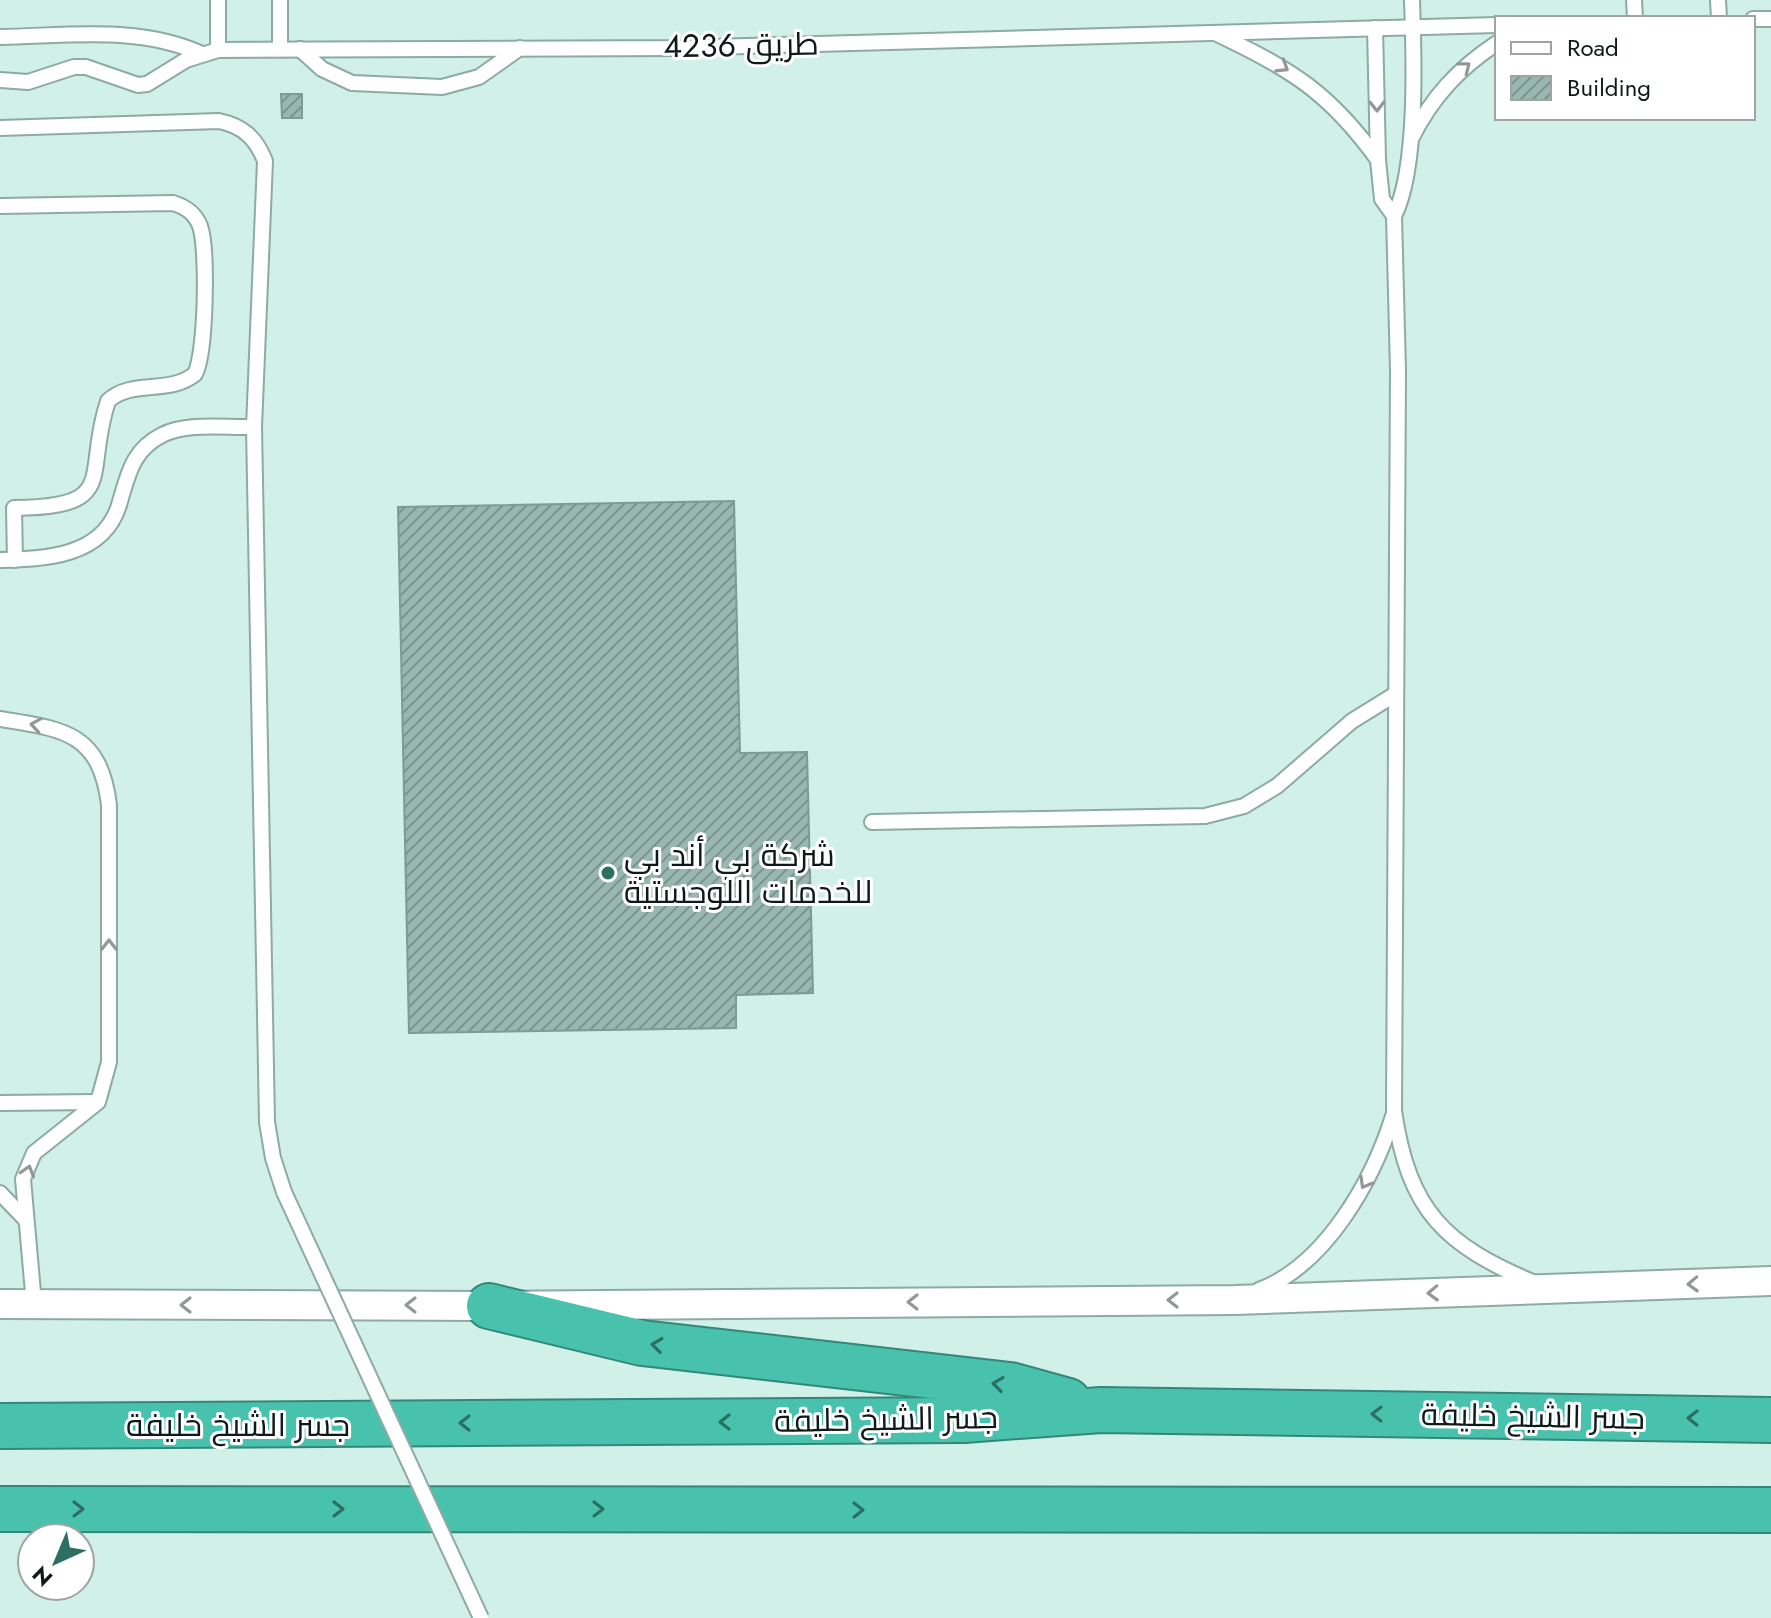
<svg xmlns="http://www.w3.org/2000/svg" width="1771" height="1618" font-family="Jost,Cairo,sans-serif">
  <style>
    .building { fill: url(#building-hatch); stroke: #7d9a93; stroke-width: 2 }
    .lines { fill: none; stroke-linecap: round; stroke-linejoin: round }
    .service-casing { stroke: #8daaa3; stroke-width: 18 }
    .minor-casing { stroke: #8daaa3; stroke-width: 32 }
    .motorway-casing { stroke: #348778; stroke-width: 48 }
    .service { stroke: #fff; stroke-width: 14 }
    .minor { stroke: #fff; stroke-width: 28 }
    .motorway { stroke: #48c2ac; stroke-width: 44 }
    .service-bridge-casing { stroke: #8daaa3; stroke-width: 18; stroke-linecap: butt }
    .service-bridge { stroke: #fff; stroke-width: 14 }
    .oneway { stroke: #939897 }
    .oneway2 { stroke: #2b6e62 }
    .poi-dot { fill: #2b7063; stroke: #fff; stroke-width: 3 }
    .labels { text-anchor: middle; stroke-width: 6; stroke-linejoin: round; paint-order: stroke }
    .street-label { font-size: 32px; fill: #0e1a17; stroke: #fff }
    .poi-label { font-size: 32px; fill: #0e1a17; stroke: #fff; text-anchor: start }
  </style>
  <defs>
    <pattern id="building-hatch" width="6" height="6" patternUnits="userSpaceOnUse" patternTransform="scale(2)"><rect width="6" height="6" fill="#98b7af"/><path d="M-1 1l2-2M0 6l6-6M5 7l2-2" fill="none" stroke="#7a948d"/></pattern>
  </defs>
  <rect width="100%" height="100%" fill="#d0f0e8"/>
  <!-- building -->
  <g class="building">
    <path d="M281 94H302V118H282Z"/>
    <path d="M734 501 740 753 807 752 813 993 736 995V1028L409 1033 398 507Z"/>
  </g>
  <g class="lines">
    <defs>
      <g id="service">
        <path d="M218 0V50"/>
        <path d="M280 0V49"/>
        <path d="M1412 0C1414 55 1418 169 1394 216L1398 370 1394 1111C1409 1211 1444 1245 1535 1283"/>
        <path d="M1634 0 1635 18"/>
        <path d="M1718 0 1719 18"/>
        <path d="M1753 19H1771"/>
        <path d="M1375 28 1378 160 1382 199 1394 216"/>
        <path d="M1217 34C1292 70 1329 92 1378 160"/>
        <path d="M0 37C67 36 139 25 202 54"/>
        <path d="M300 49 322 69 352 83 442 87 479 77 520 48"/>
        <path d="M0 80 28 82 74 67H86L138 85 147 84 186 60 218 50 677 48 1497 25"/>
        <path d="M0 128 219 121C243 126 256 138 265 161L254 427 267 1122 273 1158 284 1192"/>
        <path d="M1411 139C1432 97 1458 69 1497 43"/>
        <path d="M0 206 173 203C186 207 195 213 200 226 208 249 206 354 195 374 169 395 131 379 108 401 83 476 121 507 14 508L15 560"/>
        <path d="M0 560C45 559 103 557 119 505 128 475 132 450 162 435 188 422 226 428 254 427"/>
        <path d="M0 719C63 729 100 732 109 805V1062L98 1102 34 1153 23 1179 34 1304"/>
        <path d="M872 822 1205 816 1244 806 1277 786 1352 721 1394 695"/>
        <path d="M0 1103 97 1102"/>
        <path d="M0 1193 26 1220"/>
        <path d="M1259 1290C1326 1265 1373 1180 1393 1116"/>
      </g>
      <path id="minor" d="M0 1304 489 1306 1235 1300 1771 1281"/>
      <g id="motorway">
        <path d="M489 1306 642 1343 1010 1385 1068 1401"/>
        <path d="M0 1426 964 1420 1101 1410 1771 1420"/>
        <path d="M0 1509 1771 1510"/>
      </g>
    </defs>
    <!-- service casing -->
    <use href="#service" class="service-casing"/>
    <!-- minor casing -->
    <use href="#minor" class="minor-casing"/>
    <!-- motorway casing -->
    <use href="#motorway" class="motorway-casing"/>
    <!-- service -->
    <use href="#service" class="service"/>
    <!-- minor -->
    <use href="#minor" class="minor"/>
    <!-- motorway -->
    <use href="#motorway" class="motorway"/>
    <defs>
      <path id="service-bridge" d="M284 1192 481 1618"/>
    </defs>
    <!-- service-bridge casing -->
    <use href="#service-bridge" class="service-bridge-casing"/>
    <!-- service-bridge -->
    <use href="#service-bridge" class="service-bridge"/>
  </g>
  <!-- one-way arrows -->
  <defs><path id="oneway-chevron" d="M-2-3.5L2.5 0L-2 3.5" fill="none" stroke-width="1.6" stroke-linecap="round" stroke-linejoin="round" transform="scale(2)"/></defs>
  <g class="oneway">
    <use href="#oneway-chevron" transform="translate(1283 67) rotate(32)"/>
    <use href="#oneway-chevron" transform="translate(1465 67) rotate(-38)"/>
    <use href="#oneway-chevron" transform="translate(1377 106) rotate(89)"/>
    <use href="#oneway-chevron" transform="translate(36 725) rotate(-171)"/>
    <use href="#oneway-chevron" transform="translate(109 945) rotate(-90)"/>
    <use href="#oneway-chevron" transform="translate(28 1171) rotate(-73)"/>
    <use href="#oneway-chevron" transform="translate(1365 1183) rotate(120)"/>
    <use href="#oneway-chevron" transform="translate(1693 1284) rotate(178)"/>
    <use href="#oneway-chevron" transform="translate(1433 1293) rotate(178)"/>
    <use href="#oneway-chevron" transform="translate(1173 1300) rotate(180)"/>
    <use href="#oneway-chevron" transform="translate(913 1302) rotate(180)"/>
    <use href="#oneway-chevron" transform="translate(186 1305) rotate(-180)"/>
    <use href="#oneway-chevron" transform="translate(411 1305) rotate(-180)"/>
  </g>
  <g class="oneway2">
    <use href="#oneway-chevron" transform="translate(657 1345) rotate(-173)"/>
    <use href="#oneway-chevron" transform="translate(998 1384) rotate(-172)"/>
    <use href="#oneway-chevron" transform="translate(1377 1414) rotate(-179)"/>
    <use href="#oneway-chevron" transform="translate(1693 1418) rotate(-179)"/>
    <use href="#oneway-chevron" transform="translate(725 1422) rotate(180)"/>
    <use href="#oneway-chevron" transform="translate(465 1423) rotate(180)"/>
    <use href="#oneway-chevron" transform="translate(78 1509)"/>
    <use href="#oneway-chevron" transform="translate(338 1509)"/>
    <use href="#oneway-chevron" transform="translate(598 1509)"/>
    <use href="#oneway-chevron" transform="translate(858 1510)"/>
  </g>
  <!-- markers -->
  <circle class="poi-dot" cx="608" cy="873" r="8"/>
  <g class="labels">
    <!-- street labels -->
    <g class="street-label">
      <text transform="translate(741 45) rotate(-1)" y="11">طريق 4236</text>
      <text transform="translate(1533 1416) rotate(1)" y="11">جسر الشيخ خليفة</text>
      <text transform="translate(886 1419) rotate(-1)" y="11">جسر الشيخ خليفة</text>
      <text x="238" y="1436">جسر الشيخ خليفة</text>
    </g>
    <!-- poi labels -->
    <g class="poi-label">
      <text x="624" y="866">شركة بي أند بي<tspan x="624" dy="37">للخدمات اللوجستية</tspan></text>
    </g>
  </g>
  <!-- legend -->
  <rect x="1495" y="16" width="260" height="104" fill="#ffffff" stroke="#9fa3a2" stroke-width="2"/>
  <rect x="1511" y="42" width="40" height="12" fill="#ffffff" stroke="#9fa3a2" stroke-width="2"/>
  <text x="1567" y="56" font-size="24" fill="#0e1a17">Road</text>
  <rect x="1511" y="76" width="40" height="24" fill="url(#building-hatch)" stroke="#9fa3a2" stroke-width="2"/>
  <text x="1567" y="96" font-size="24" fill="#0e1a17">Building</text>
  <!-- north arrow -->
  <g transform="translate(56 1562) rotate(224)"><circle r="38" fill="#ffffff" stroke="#9fa3a2" stroke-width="2"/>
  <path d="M0-6L14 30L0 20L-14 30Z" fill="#2b7063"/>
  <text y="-12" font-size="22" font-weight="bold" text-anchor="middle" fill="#0e1a17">N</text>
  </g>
</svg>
